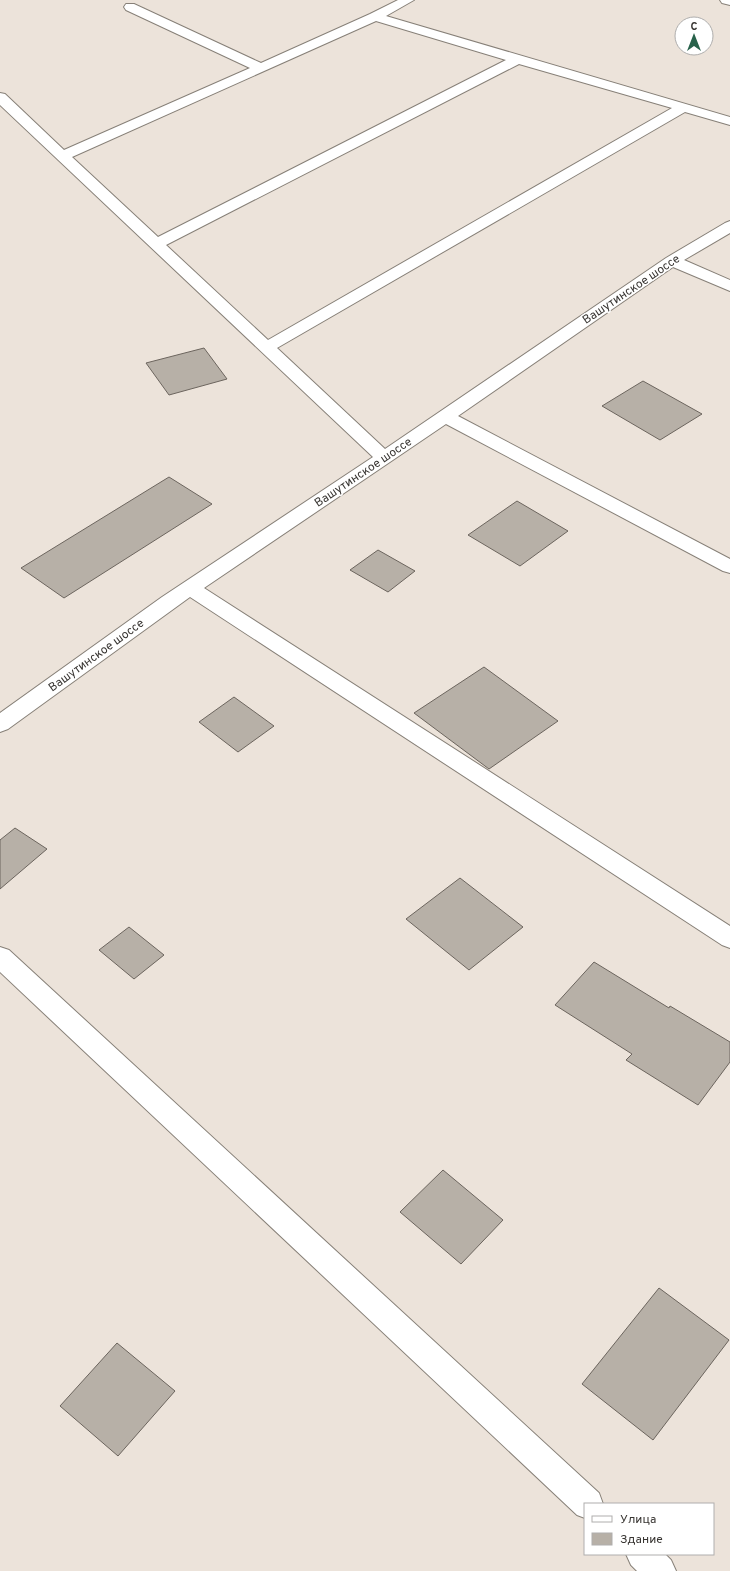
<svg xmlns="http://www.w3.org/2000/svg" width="730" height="1571" font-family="Overpass,sans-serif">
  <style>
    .building { fill: #b7b0a7; stroke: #6c655e }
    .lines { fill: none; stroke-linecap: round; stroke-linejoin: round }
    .minor-casing { stroke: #878078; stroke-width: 2 }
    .minor { fill: #fff; fill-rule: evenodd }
    .labels { text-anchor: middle; stroke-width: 3; stroke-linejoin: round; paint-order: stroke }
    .street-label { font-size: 12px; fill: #383532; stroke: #fff }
  </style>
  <rect width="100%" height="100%" fill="#ece3da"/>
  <!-- building -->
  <g class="building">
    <path d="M204 348 227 379 169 395 146 363Z"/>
    <path d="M643 381 702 414 660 440 602 406Z"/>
    <path d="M169 477 212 504 64 598 21 568Z"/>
    <path d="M517 501 568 531 520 566 468 535Z"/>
    <path d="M378 550 415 571 388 592 350 570Z"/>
    <path d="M484 667 558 721 489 769 414 713Z"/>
    <path d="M234 697 274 726 238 752 199 722Z"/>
    <path d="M15 828 47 849 0 889V840Z"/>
    <path d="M460 878 523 927 469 970 406 919Z"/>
    <path d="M129 927 164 955 134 979 99 950Z"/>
    <path d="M594 962 669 1008 670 1006 730 1042V1062L698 1105 626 1060 632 1054 555 1005Z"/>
    <path d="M443 1170 503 1220 461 1264 400 1212Z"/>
    <path d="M659 1288 729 1340 653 1440 582 1384Z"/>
    <path d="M117 1343 175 1391 118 1456 60 1406Z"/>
  </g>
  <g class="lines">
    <defs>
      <g id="minor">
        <path d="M398 0H414L386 16 730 117V125L685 112 277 348 385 449 666 258 725 223 730 221V233L684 260 730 280V291L673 267 458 416 730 559V573L723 571 446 424 204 588 730 926V948L722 945 190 597 8 729 0 732V713L162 597 373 457 0 105V93L5 94 64 150 250 68 126 10 124 7 126 4H134L261 63 370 14ZM376 21 506 60 158 237 72 157ZM519 64 672 108 268 340 166 245Z"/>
        <path d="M720 0H730V5L722 3Z"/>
        <path d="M0 947 9 950 599 1493 603 1504H585V1518L577 1515 0 972Z"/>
        <path d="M626 1554H665L671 1560 676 1571H637L631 1565Z"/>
      </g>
    </defs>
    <!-- minor casing -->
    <use href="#minor" class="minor-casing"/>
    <!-- minor -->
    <use href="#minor" class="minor"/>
  </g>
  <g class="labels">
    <!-- street labels -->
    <g class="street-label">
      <text transform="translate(631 289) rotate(-34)" y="4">Вашутинское шоссе</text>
      <text transform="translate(363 472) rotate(-34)" y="4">Вашутинское шоссе</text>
      <text transform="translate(96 655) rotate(-36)" y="4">Вашутинское шоссе</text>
    </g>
  </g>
  <!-- legend -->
  <rect x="584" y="1503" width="130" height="52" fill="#ffffff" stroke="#afaead"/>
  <rect x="592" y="1516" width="20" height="6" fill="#ffffff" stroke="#afaead"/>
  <text x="620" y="1523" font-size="12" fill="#383532">Улица</text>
  <rect x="592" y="1533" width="20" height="12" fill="#b7b0a7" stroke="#afaead"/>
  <text x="620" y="1543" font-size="12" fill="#383532">Здание</text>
  <!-- north arrow -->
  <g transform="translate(694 36)"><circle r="19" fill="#ffffff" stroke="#afaead"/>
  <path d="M0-3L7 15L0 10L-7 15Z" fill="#28624b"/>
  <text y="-6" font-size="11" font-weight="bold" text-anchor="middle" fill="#383532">С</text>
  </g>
</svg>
